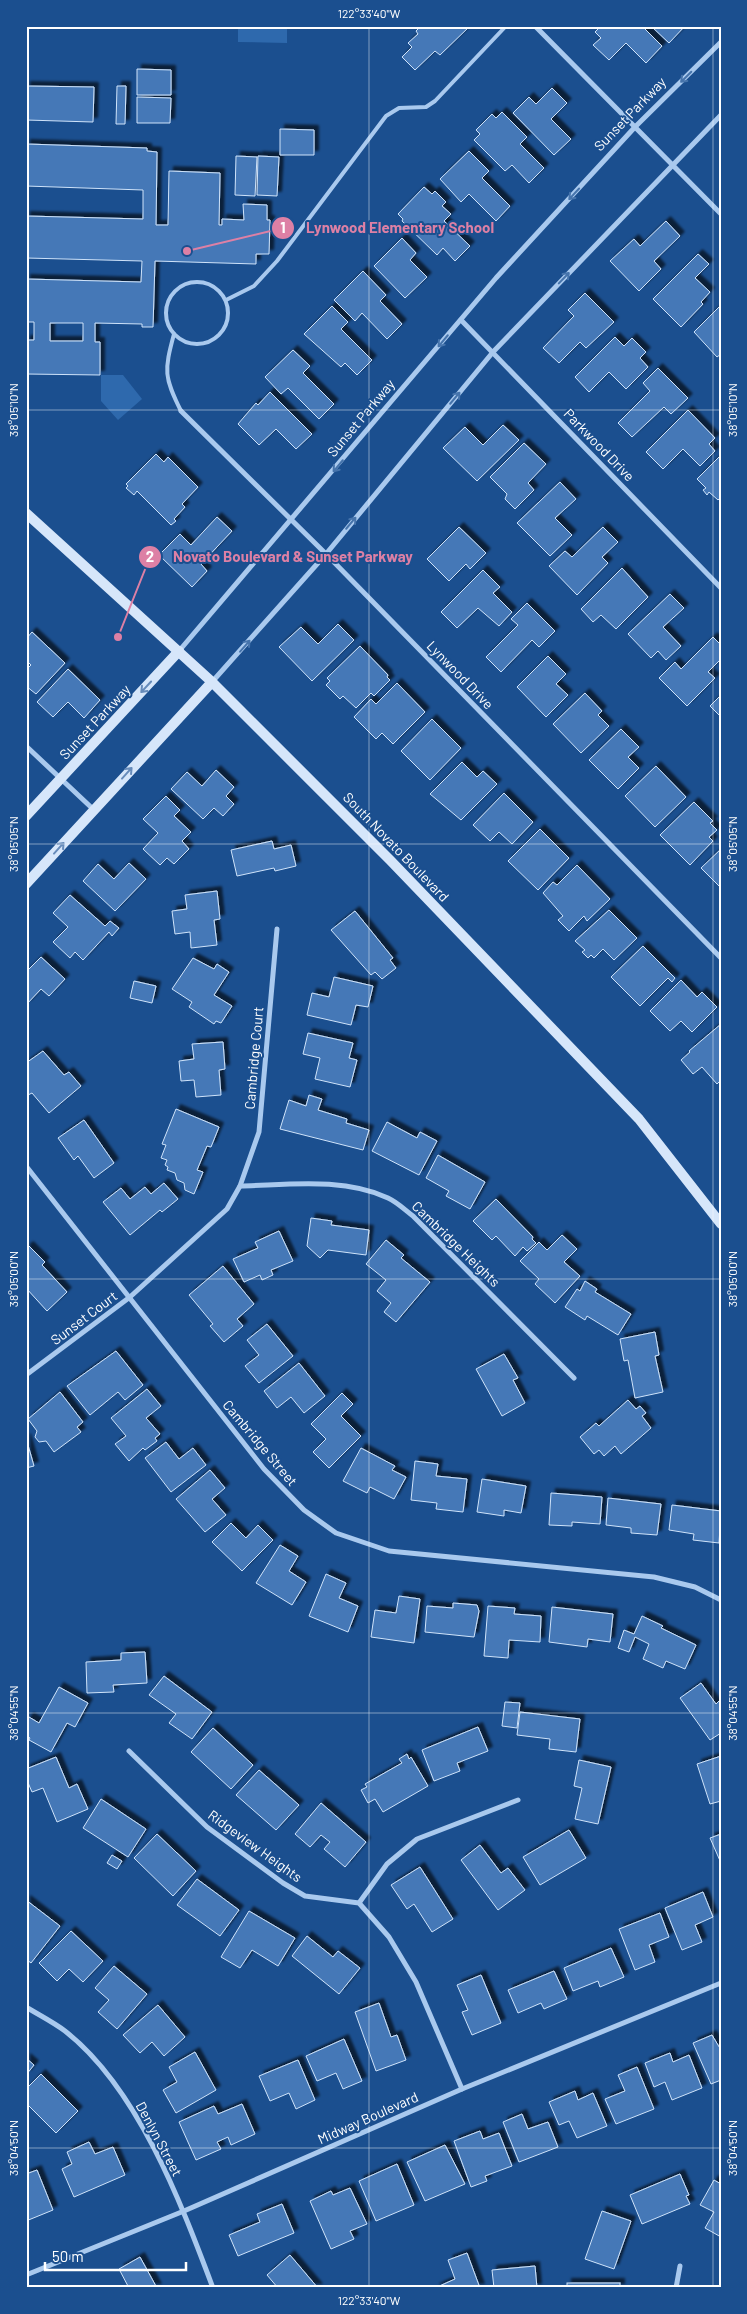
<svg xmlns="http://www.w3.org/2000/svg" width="747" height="2314" font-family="Barlow,sans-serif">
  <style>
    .green { fill: #2e69ad }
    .building { fill: #4478b7; stroke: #cfe3fa; fill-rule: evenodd; filter: url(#shadow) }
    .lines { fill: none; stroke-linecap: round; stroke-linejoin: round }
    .lane { stroke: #a9c9ee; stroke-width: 4 }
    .street { stroke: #a9c9ee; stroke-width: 5 }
    .secondary { stroke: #d6e6fa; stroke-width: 10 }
    .oneway { stroke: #4674ac }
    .oneway2 { stroke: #668bba }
    .ticks { fill: none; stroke: #fff; stroke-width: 1; stroke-opacity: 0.45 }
    .labels { text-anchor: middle; stroke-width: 4; stroke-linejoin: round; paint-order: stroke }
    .street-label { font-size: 14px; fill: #fff; stroke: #1b4f8f }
    .leader { fill: none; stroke: #dd80a5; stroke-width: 2 }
    .callout-dot { fill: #dd80a5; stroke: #1b4f8f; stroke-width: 2 }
    .mark-label { font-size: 15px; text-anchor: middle; font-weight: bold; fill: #fff }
    .callout-label { font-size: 15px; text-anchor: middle; font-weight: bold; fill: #dd80a5; stroke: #1b4f8f; stroke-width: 4; stroke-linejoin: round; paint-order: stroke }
    .neatline { fill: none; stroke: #fff; stroke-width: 2 }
    .ticks-label { font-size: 12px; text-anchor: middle; fill: #fff }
  </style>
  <defs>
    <filter id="shadow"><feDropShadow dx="4.5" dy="-4.5" stdDeviation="1" flood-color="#0009"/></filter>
  </defs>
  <rect width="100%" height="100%" fill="#1b4f8f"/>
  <!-- green -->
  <g class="green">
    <path d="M238 26H287V43L238 42Z"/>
    <path d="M101 375H123L142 399 118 420 101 401Z"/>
  </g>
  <!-- building -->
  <g class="building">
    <path d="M421 26H470L440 55 435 51 415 70 402 57 412 47 408 43 418 34 416 31Z"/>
    <path d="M601 26H642L662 46 646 63 626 43 609 60 593 45 601 38 595 32Z"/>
    <path d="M651 26H685L669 43Z"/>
    <path d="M137 69 171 70V95H137Z"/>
    <path d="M26 86 94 87 93 122 26 120Z"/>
    <path d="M117 86H126L125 124H116Z"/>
    <path d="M552 88 567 103 551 119 571 139 554 155 513 113 529 97 536 104Z"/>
    <path d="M137 97 171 98 170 123H137Z"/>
    <path d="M502 112 527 137 520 144 544 168 529 183 512 165 505 171 474 140 480 134 476 130 492 114 496 118Z"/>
    <path d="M280 129 314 130V155H280Z"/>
    <path d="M26 144 147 148V151L157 152 156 225H168L169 171 220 173 219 225H222V219L244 220 243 204 267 205V220H270L269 254H256V264L155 261 153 327H142V324L95 323V342H100V375L26 374V340H34V322H26V279L141 282 142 261 26 258V216L143 219V190L26 186ZM50 323H83V341H50Z"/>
    <path d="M469 151 489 171 482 178 510 206 496 221 469 194 461 202 440 179Z"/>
    <path d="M236 156 257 157 255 196 235 195Z"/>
    <path d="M258 156 279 157 277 196 257 195Z"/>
    <path d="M424 187 432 194 435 191 446 202 442 206 451 214 444 221 470 246 455 261 443 248 437 255 402 221 403 219 398 214Z"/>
    <path d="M666 221 680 236 654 261 661 269 639 291 610 261 634 239 640 246Z"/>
    <path d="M402 238 416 253 410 260 427 277 405 298 374 266Z"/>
    <path d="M698 254 709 264 695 278 710 292 701 302 703 304 681 327 653 299Z"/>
    <path d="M363 271 386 295 380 301 402 324 387 339 362 313 355 321 334 300Z"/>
    <path d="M585 293 614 322 586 348 580 342 559 363 543 348 574 316 568 310Z"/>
    <path d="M721 305V354L717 357 694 332Z"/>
    <path d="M332 306 348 322 341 329 372 360 357 375 345 363 341 367 304 334Z"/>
    <path d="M615 337 624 346 632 338 646 352 640 358 648 367 626 389 609 372 589 392 575 377Z"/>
    <path d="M293 350 310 366 303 373 334 404 319 419 288 388 281 394 265 377Z"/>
    <path d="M658 368 688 398 671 414 664 407 632 437 618 423 650 391 643 383Z"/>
    <path d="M270 392 312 434 296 449 276 429 259 445 238 424 256 403 258 405Z"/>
    <path d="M688 410 715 438 709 444 715 451 700 466 683 449 663 469 646 452Z"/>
    <path d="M503 425 519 440 477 481 443 448 465 427 483 445Z"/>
    <path d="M524 443 546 464 528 483 534 490 515 509 505 499 507 494 490 477Z"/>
    <path d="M156 454 164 462 168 457 198 487 182 504 185 507 174 519 176 521 171 525 137 491 134 495 126 488 128 486 126 484Z"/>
    <path d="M721 455V497L718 500 709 492 707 495 703 490 706 488 697 479Z"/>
    <path d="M560 482 576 499 555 518 572 535 550 556 517 523Z"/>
    <path d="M217 517 232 531 201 564 207 571 192 587 159 555 180 534 191 545Z"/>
    <path d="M459 527 486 553 470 569 466 564 449 581 427 559Z"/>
    <path d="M603 527 618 542 602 557 608 563 577 595 549 566 565 551 572 557Z"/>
    <path d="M622 568 648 597 616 629 601 615 593 622 581 609Z"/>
    <path d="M483 570 500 587 493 593 512 612 499 626 478 608 457 628 441 612Z"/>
    <path d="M670 594 684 608 663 627 681 646 666 660 658 651 651 658 628 634Z"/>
    <path d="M527 603 555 631 539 647 532 640 501 672 486 657 518 625 511 619Z"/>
    <path d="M338 624 354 640 312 681 279 647 301 627 318 644Z"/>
    <path d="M32 632 65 663 36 694 26 686V670L31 665 26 660V639Z"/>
    <path d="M713 637 721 645V659L708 672 715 678 687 706 659 678 675 662 681 669Z"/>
    <path d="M360 646 388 675 387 677 390 680 374 696 371 693 356 708 343 696 340 699 326 685 330 681 327 678Z"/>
    <path d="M548 656 566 674 556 684 568 695 546 717 517 687Z"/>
    <path d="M68 669 100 700 84 718 68 702 53 717 37 702Z"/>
    <path d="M397 683 425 712 393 744 382 733 376 739 354 717 371 699 376 704Z"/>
    <path d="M585 693 602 711 598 715 609 726 581 753 553 724Z"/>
    <path d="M721 695V717L710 706Z"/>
    <path d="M432 719 461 748 430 780 401 751Z"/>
    <path d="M621 729 639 747 628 757 639 768 618 789 589 760Z"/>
    <path d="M462 762 477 777 483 771 497 784 461 820 430 794Z"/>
    <path d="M656 766 686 797 655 827 625 796Z"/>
    <path d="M216 770 234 787 226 796 234 804 223 816 214 808 203 819 171 789 187 772 202 786Z"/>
    <path d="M504 793 533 822 512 844 499 832 490 841 473 825Z"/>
    <path d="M166 796 180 810 174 816 191 832 182 841 189 849 174 864 167 858 160 865 143 849 158 833 143 819Z"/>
    <path d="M694 802 713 821 710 823 717 830 709 837 713 841 690 865 660 835Z"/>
    <path d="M540 829 569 858 538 890 508 861Z"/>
    <path d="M272 841 274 849 291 845 296 866 275 871 274 868 237 876 231 850Z"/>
    <path d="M721 849V888L701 868Z"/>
    <path d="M129 863 146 879 115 911 83 881 98 864 114 879Z"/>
    <path d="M577 865 610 899 587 921 584 916 569 931 558 920 563 916 543 893 553 882 557 885Z"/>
    <path d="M217 891 220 919 214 920 217 945 191 948 190 932 175 934 172 911 187 909 185 895Z"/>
    <path d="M70 895 105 926 110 921 119 928 112 936 109 932 83 960 75 952 70 958 53 942 68 927 53 913Z"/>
    <path d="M609 910 637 938 614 960 603 949 594 958 591 955 588 958 582 952 585 950 575 941Z"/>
    <path d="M355 911 393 958 390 960 396 968 382 979 375 972 371 975 331 930Z"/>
    <path d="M643 946 675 978 672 982 668 978 640 1006 611 977Z"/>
    <path d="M41 957 65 979 49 996 41 989 26 1005V972Z"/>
    <path d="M193 958 214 969 217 964 229 972 214 995 232 1006 221 1023 216 1021 214 1024 189 1007 192 1002 172 989Z"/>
    <path d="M334 977 373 986 368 1007 356 1005 351 1025 307 1015 312 993 329 997Z"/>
    <path d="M681 980 697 997 702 992 717 1007 692 1032 681 1021 670 1031 650 1011Z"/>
    <path d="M134 981 156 986 152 1003 130 998Z"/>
    <path d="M721 1024V1080L717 1084 702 1067 693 1074 681 1060 690 1052 689 1051Z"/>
    <path d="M308 1033 353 1043 349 1058 357 1060 350 1087 315 1079 320 1058 303 1054Z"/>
    <path d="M223 1042 225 1069 219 1070 221 1095 196 1097 194 1080 181 1081 179 1061 194 1059 192 1044Z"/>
    <path d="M43 1051 64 1075 69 1072 81 1086 49 1113 32 1093 26 1096V1063Z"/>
    <path d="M309 1095 322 1099 318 1110 347 1119 346 1123 369 1130 363 1150 280 1129 289 1100 306 1106Z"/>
    <path d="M176 1109 219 1127 211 1147 207 1146 197 1170 203 1172 194 1194 185 1190 184 1183 177 1180 175 1173 167 1170 168 1167 165 1165 167 1160 161 1158 166 1145 162 1144Z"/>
    <path d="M84 1120 114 1163 94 1178 78 1156 74 1160 58 1138Z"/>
    <path d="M387 1122 417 1138 420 1132 437 1141 419 1175 372 1151Z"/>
    <path d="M438 1155 485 1182 470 1209 446 1196 449 1191 426 1178Z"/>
    <path d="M164 1183 178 1199 162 1212 160 1210 130 1235 103 1202 121 1188 130 1199 145 1187 151 1194Z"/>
    <path d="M496 1199 533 1237 532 1239 536 1243 527 1251 523 1247 515 1256 496 1236 492 1240 473 1221Z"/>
    <path d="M311 1218 332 1221 331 1225 369 1230 366 1255 328 1250 320 1258 307 1246Z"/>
    <path d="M279 1231 293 1261 271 1270 273 1275 262 1280 260 1275 244 1282 233 1259 258 1248 255 1242Z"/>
    <path d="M562 1235 577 1249 564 1262 580 1276 555 1303 535 1284 539 1279 520 1261 539 1242 547 1250Z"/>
    <path d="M386 1240 404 1255 401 1258 430 1282 396 1322 384 1312 391 1303 377 1291 386 1280 366 1264Z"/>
    <path d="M29 1246 45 1262 42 1265 67 1292 47 1311 26 1288V1248Z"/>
    <path d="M223 1266 254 1304 237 1319 243 1326 224 1342 210 1326 213 1324 189 1295Z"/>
    <path d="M585 1281 597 1289 595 1292 631 1314 618 1335 587 1316 585 1320 565 1307 577 1289 580 1291Z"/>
    <path d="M267 1324 293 1356 259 1383 245 1366 259 1355 247 1340Z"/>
    <path d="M655 1332 659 1355 655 1356 663 1392 635 1398 628 1360 624 1361 620 1339Z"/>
    <path d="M116 1351 143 1385 125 1400 118 1392 90 1415 67 1386Z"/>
    <path d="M504 1354 518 1378 513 1380 525 1403 502 1416 476 1369Z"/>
    <path d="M299 1363 325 1396 304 1413 291 1397 277 1408 264 1391Z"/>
    <path d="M147 1389 161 1406 146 1418 160 1434 155 1438 157 1441 145 1450 143 1448 129 1461 115 1444 126 1436 111 1418Z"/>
    <path d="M60 1392 83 1422 77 1427 81 1432 54 1452 46 1441 39 1442 35 1437 37 1431 28 1419Z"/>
    <path d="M342 1393 353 1404 341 1416 361 1436 329 1468 313 1452 326 1439 311 1424Z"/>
    <path d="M628 1400 636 1409 640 1406 646 1413 642 1416 651 1428 621 1454 615 1446 604 1456 599 1450 594 1454 580 1437 596 1423 599 1426Z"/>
    <path d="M26 1438 34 1466 26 1468Z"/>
    <path d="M166 1442 179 1459 193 1448 206 1465 171 1492 145 1458Z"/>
    <path d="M361 1448 395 1466 392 1470 406 1477 394 1499 370 1487 367 1493 343 1481Z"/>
    <path d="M415 1461 438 1464 436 1476 467 1479 463 1512 436 1509 437 1503 411 1500Z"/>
    <path d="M210 1470 225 1488 212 1499 226 1515 205 1532 176 1499Z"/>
    <path d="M482 1479 526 1486 521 1513 504 1510V1516L477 1512Z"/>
    <path d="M551 1493 602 1497 600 1524 572 1522V1526L549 1525Z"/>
    <path d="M608 1498 661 1504 657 1535 631 1533V1528L606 1525Z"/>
    <path d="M672 1505 721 1511 719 1543 693 1540 694 1534 669 1530Z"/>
    <path d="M231 1523 246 1538 258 1525 273 1540 242 1571 212 1542Z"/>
    <path d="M280 1545 298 1556 289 1571 306 1582 292 1605 256 1583Z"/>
    <path d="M326 1574 346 1583 339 1598 358 1606 348 1632 309 1616Z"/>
    <path d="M399 1596 420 1599 414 1643 371 1637 375 1610 396 1613Z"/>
    <path d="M453 1603 477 1605 479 1611 474 1637 425 1632 427 1606 453 1608Z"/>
    <path d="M488 1606 515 1608 514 1614 541 1616 540 1642 509 1640 508 1658 484 1656Z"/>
    <path d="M552 1607 613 1614 610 1642 588 1639 587 1647 549 1642Z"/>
    <path d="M642 1616 663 1626 661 1628 696 1645 685 1669 666 1661 663 1668 643 1659 649 1644 635 1637 629 1652 618 1648 624 1630 634 1634Z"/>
    <path d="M145 1652 147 1683 113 1685 114 1692 87 1693 86 1662 121 1660V1653Z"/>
    <path d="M164 1676 212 1712 192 1739 169 1723 176 1714 149 1695Z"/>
    <path d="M701 1683 716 1704 719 1701 721 1703V1733L710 1740 680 1698Z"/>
    <path d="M59 1687 88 1703 75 1727 67 1723 51 1752 29 1740 30 1738 26 1735V1722L29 1717 39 1723Z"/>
    <path d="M505 1702 520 1703 517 1728 502 1726Z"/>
    <path d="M520 1712 580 1719 576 1752 549 1749 550 1739 517 1735Z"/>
    <path d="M478 1727 488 1751 457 1763 460 1771 434 1781 422 1750Z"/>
    <path d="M213 1728 253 1765 231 1789 191 1752Z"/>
    <path d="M407 1754 409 1759 411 1757 428 1786 383 1812 375 1799 368 1803 361 1790 367 1787 365 1784 402 1763 399 1759Z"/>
    <path d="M721 1756V1801L710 1804 697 1764Z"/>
    <path d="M56 1757 69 1788 77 1784 88 1809 57 1822 43 1788 32 1792 26 1778V1769Z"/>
    <path d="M579 1760 611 1767 598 1824 575 1819 582 1788 574 1786Z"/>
    <path d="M259 1770 299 1805 276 1830 236 1795Z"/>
    <path d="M101 1799 146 1829 128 1857 83 1828Z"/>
    <path d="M321 1803 366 1842 345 1867 324 1849 330 1842 321 1835 310 1847 295 1834Z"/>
    <path d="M569 1830 586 1858 540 1885 523 1857Z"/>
    <path d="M157 1834 196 1871 173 1896 134 1858Z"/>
    <path d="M721 1834V1863L710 1838Z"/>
    <path d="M480 1845 501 1873 508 1868 525 1890 498 1910 461 1860Z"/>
    <path d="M112 1855 122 1861 117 1869 107 1863Z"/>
    <path d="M420 1867 453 1919 432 1932 414 1904 407 1909 391 1885Z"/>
    <path d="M197 1879 239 1910 220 1936 177 1905Z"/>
    <path d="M703 1892 713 1917 695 1925 702 1942 682 1950 665 1908Z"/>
    <path d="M26 1900 60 1926 31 1963 26 1959Z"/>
    <path d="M249 1911 295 1938 278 1966 252 1950 240 1968 221 1957Z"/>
    <path d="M660 1913 669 1937 649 1945 655 1962 635 1970 619 1929Z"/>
    <path d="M71 1931 103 1961 83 1982 69 1969 57 1981 39 1963Z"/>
    <path d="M307 1936 333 1957 338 1951 360 1968 339 1994 292 1956Z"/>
    <path d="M611 1948 624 1977 600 1987 598 1981 573 1991 564 1968Z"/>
    <path d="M114 1966 147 1994 117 2029 98 2012 109 2000 95 1988Z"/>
    <path d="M554 1971 567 1999 544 2009 541 2003 518 2013 508 1990Z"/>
    <path d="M481 1975 501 2023 472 2035 462 2012 468 2010 457 1985Z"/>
    <path d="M379 2003 391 2037 397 2035 406 2060 376 2071 355 2012Z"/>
    <path d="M158 2005 185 2037 164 2056 152 2042 140 2053 123 2035Z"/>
    <path d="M712 2035 721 2050V2080L711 2084 693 2043Z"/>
    <path d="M344 2039 362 2081 343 2089 336 2073 317 2081 306 2056Z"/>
    <path d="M195 2052 216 2090 176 2113 163 2090 177 2082 169 2067Z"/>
    <path d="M670 2053 673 2062 689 2055 702 2088 672 2100 665 2082 654 2087 645 2063Z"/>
    <path d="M26 2058 34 2065 26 2075Z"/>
    <path d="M298 2060 315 2100 296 2109 289 2093 270 2101 259 2076Z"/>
    <path d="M637 2067 654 2109 616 2124 605 2099 625 2091 618 2075Z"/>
    <path d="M41 2074 78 2111 56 2133 26 2103V2089Z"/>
    <path d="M575 2091 578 2100 593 2093 607 2126 577 2138 569 2121 559 2125 549 2102Z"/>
    <path d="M242 2104 255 2134 231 2145 228 2137 217 2142 221 2149 196 2160 179 2122 214 2106 218 2114Z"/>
    <path d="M522 2114 528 2129 548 2122 558 2147 519 2162 503 2122Z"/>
    <path d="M480 2131 483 2139 499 2133 512 2166 485 2176 487 2181 471 2187 454 2141Z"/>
    <path d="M89 2142 95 2154 113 2147 125 2175 74 2197 62 2169 72 2164 67 2152Z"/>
    <path d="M445 2145 465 2184 425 2201 407 2162Z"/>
    <path d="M397 2164 414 2205 376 2221 359 2181Z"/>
    <path d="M37 2170 53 2210 26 2221V2174Z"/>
    <path d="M680 2174 689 2195 686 2196 690 2204 642 2224 630 2195Z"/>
    <path d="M714 2180 721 2184V2237L705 2228 714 2212 700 2205Z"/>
    <path d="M350 2188 367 2224 350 2231 354 2239 331 2249 310 2201 331 2191 333 2195Z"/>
    <path d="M282 2204 294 2233 238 2256 229 2235 260 2222 257 2214Z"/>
    <path d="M602 2211 631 2221 614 2269 585 2259Z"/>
    <path d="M467 2253 480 2288H435L455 2279 448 2260Z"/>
    <path d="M290 2255 318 2288H278L267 2275Z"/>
    <path d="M140 2257 157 2288H129L119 2269Z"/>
    <path d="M535 2266 537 2288H494L492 2270Z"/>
    <rect x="567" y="2283" width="53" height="5"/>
  </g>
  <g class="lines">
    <!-- lane -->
    <g class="lane">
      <circle cx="197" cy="313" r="31"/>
      <path d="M226 300 254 286 277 261 386 116 399 108 426 107 435 101 506 26"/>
      <path d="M174 334C164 371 164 377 181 411"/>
    </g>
    <!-- street -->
    <g class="street">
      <path d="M535 26 721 214"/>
      <path d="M461 320 721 588"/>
      <path d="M181 411 326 554 721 958"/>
      <path d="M179 651 496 278 635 127 721 42"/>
      <path d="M212 682 326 554 493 352 721 115"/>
      <path d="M26 746 94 810"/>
      <path d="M26 1166 264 1469 304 1510 336 1533 389 1551 654 1577 695 1587 721 1600"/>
      <path d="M240 1186C287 1185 343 1177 388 1198 397 1202 405 1210 413 1216L574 1378"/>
      <path d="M26 1375 130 1297 227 1209 240 1186 259 1132 277 929"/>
      <path d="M129 1751 207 1827 283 1883 305 1896 359 1903 389 1937 416 1982 462 2089"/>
      <path d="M359 1903 387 1864 417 1839 518 1800"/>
      <path d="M26 2007C39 2015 53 2022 65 2031 138 2088 181 2203 213 2288"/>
      <path d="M26 2275 184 2211 462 2089 721 1983"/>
      <path d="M676 2288 680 2266"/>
    </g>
    <!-- secondary -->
    <g class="secondary">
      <path d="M26 513 212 682 390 860 639 1119 721 1224"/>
      <path d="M26 816 179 651"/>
      <path d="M26 884 212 682"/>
    </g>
  </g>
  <!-- one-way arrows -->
  <defs><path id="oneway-shaft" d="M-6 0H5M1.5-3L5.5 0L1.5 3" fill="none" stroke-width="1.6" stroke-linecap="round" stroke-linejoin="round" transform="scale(1.25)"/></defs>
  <g class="oneway">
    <use href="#oneway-shaft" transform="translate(686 77) rotate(135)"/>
    <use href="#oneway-shaft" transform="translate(574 194) rotate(133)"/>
    <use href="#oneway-shaft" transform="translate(564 278) rotate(-46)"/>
    <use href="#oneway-shaft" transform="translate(443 341) rotate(130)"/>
    <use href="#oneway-shaft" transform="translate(455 398) rotate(-50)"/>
    <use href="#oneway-shaft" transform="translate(338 466) rotate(130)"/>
    <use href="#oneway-shaft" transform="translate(351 523) rotate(-50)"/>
    <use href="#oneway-shaft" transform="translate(245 646) rotate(-49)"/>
  </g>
  <g class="oneway2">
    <use href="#oneway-shaft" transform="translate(146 687) rotate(133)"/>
    <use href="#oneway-shaft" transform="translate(127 773) rotate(-48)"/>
    <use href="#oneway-shaft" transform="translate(59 848) rotate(-48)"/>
  </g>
  <!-- ticks -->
  <path class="ticks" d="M369 26V2288M713 26V2288M26 410H721M26 844H721M26 1279H721M26 1713H721M26 2148H721"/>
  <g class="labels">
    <!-- street labels -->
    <g class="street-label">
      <text transform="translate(630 114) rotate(-46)" y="5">Sunset Parkway</text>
      <text transform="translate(361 418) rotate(-50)" y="5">Sunset Parkway</text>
      <text transform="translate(599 445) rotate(46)" y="5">Parkwood Drive</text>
      <text transform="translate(460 675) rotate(46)" y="5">Lynwood Drive</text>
      <text transform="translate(95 722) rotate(-47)" y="5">Sunset Parkway</text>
      <text transform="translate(396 847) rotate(46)" y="5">South Novato Boulevard</text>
      <text transform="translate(254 1058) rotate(-85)" y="5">Cambridge Court</text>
      <text transform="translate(456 1244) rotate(44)" y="5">Cambridge Heights</text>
      <text transform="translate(84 1318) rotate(-37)" y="5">Sunset Court</text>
      <text transform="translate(260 1443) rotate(50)" y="5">Cambridge Street</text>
      <text transform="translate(255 1846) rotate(36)" y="5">Ridgeview Heights</text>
      <text transform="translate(368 2118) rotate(-24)" y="5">Midway Boulevard</text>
      <text transform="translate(159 2139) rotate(62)" y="5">Denlyn Street</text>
    </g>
  </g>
  <!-- callouts -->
  <path class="leader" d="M187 251L283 228M118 637L150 557"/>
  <g class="callout-dot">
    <circle cx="187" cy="251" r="5"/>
    <circle cx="118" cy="637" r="5"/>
    <circle cx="283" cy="228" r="12"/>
    <circle cx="150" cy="557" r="12"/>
  </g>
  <g class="mark-label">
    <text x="283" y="233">1</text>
    <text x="150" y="562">2</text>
  </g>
  <g class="callout-label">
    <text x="400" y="233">Lynwood Elementary School</text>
    <text x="293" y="562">Novato Boulevard &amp; Sunset Parkway</text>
  </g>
  <!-- border -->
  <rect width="747" height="2314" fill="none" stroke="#1b4f8f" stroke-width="55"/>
  <!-- scale -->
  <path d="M45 2262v8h141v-8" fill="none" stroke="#ffffff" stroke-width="2.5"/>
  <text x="52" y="2262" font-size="15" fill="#ffffff" stroke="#1b4f8f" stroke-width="4" paint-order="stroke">50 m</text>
  <rect x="28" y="28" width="692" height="2258" class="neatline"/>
  <g class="ticks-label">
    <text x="369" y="18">122°33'40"W</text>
    <text transform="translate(14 410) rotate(-90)" y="4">38°05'10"N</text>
    <text transform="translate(733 410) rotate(-90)" y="4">38°05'10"N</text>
    <text transform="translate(14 844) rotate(-90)" y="4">38°05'05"N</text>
    <text transform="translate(733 844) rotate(-90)" y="4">38°05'05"N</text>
    <text transform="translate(14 1279) rotate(-90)" y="4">38°05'00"N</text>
    <text transform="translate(733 1279) rotate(-90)" y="4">38°05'00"N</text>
    <text transform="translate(14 1713) rotate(-90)" y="4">38°04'55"N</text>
    <text transform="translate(733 1713) rotate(-90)" y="4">38°04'55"N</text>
    <text transform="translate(14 2148) rotate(-90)" y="4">38°04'50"N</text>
    <text transform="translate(733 2148) rotate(-90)" y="4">38°04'50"N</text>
    <text x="369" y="2305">122°33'40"W</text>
  </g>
</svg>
